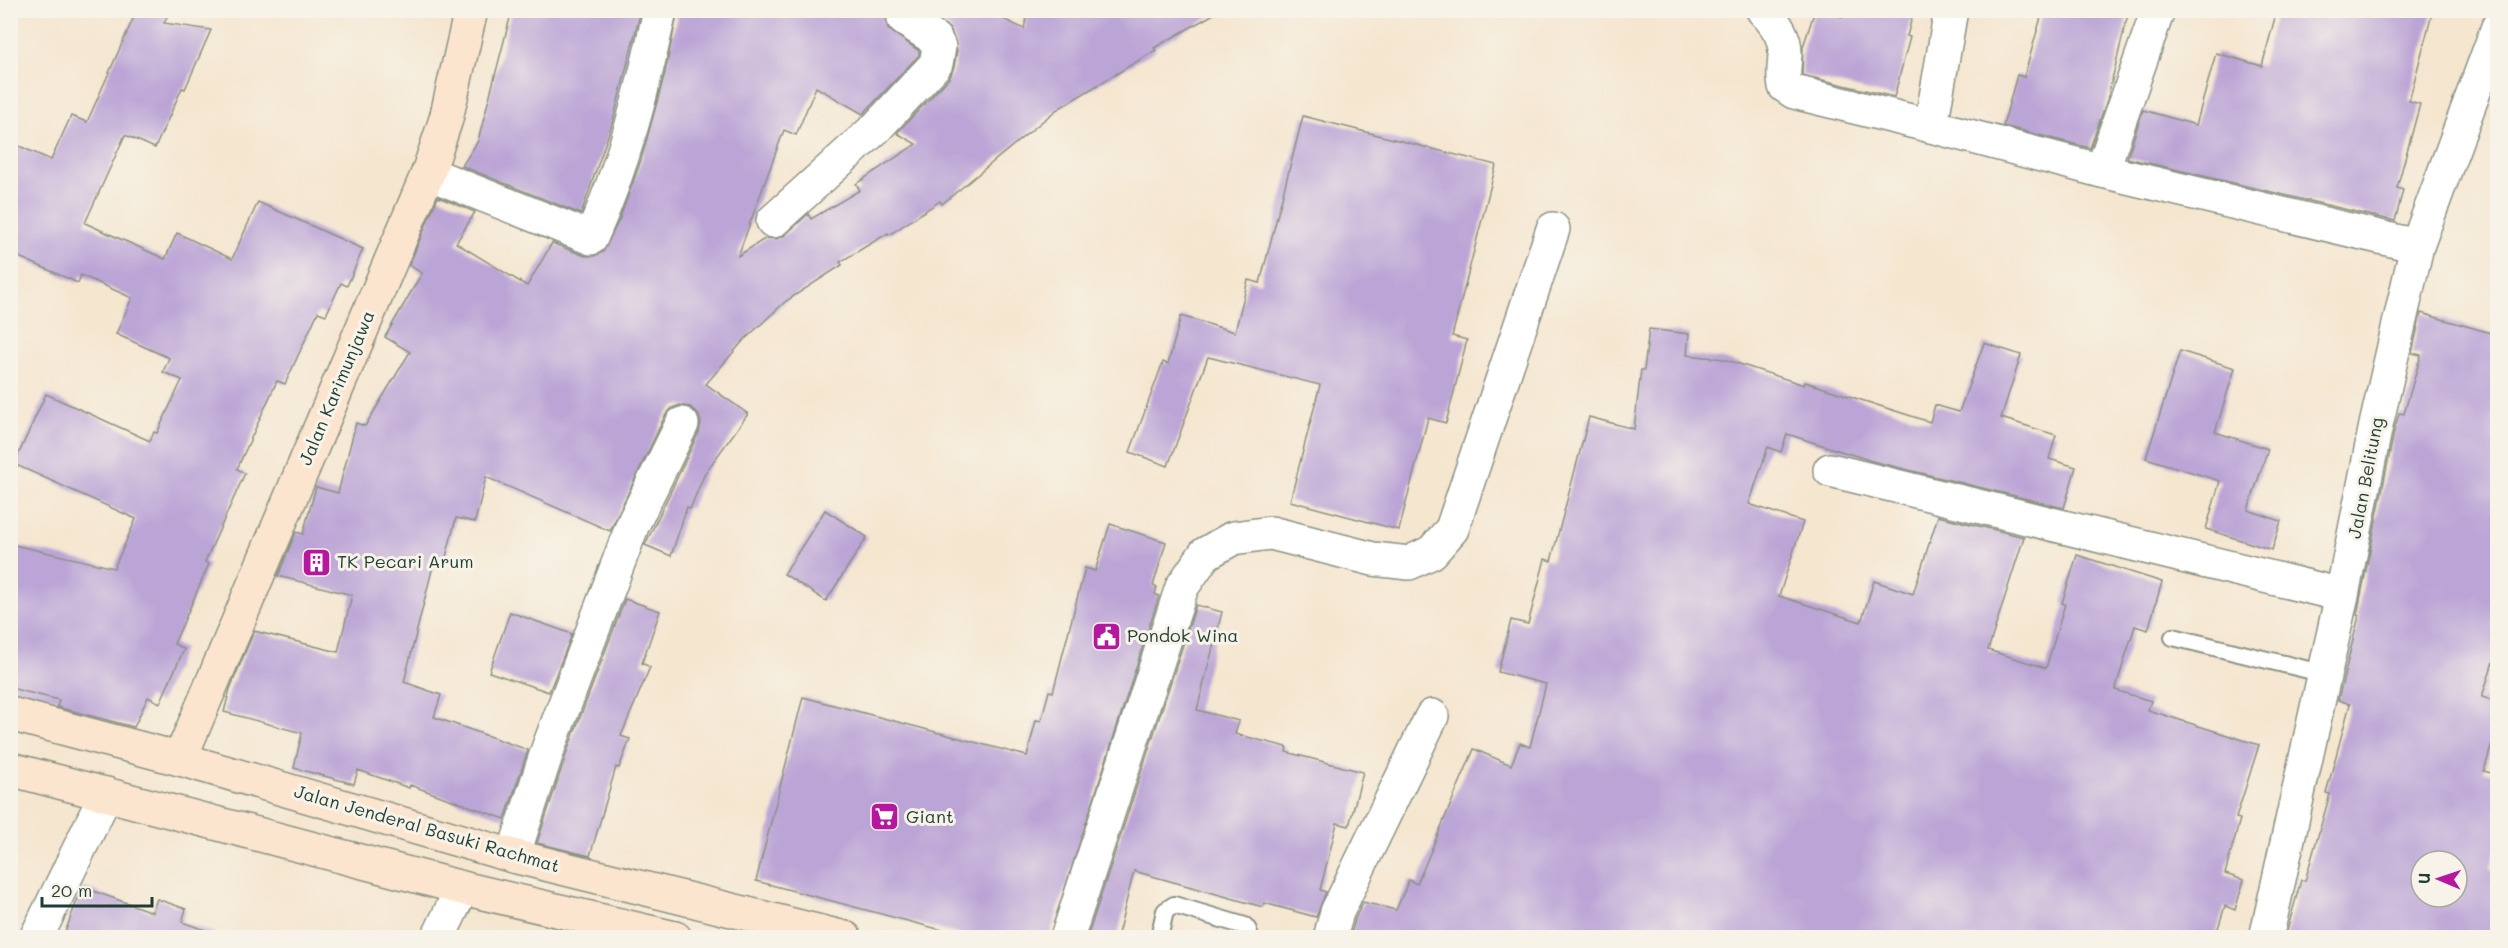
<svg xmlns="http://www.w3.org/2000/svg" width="2508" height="948" font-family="Mali,sans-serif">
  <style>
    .building { fill: #bba4d6; fill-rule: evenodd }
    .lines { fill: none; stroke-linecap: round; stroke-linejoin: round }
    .lane-casing { stroke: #8a9282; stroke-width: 20 }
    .street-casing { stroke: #8a9282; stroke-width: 36 }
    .secondary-casing { stroke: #8a9282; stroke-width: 36 }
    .lane { stroke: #fff; stroke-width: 16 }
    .street { stroke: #fff; stroke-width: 33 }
    .secondary { stroke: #fce5cf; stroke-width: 33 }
    .labels { text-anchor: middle; stroke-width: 6; stroke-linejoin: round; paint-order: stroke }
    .street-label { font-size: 18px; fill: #1f3d34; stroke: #f7f3e8 }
    .poi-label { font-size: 18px; fill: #1f3d34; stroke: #f7f3e8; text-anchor: start }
  </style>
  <rect width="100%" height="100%" fill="#f7f3e8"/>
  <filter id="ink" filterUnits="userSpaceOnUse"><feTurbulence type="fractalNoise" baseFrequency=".0167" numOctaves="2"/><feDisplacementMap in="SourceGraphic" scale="12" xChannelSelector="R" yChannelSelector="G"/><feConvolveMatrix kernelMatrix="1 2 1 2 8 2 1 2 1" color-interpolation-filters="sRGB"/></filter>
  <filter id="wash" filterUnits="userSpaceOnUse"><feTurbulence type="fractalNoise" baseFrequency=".008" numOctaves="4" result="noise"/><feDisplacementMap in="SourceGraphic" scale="24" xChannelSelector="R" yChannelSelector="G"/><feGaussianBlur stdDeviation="1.35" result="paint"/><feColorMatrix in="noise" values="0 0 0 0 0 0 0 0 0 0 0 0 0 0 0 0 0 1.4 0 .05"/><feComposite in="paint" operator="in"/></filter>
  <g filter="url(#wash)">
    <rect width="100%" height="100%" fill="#f5e6d0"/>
    <g id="blocks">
      <!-- building -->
      <g class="building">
        <path d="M137 10H170L164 23 211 30 185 89 182 88 155 148 125 135 85 223 165 259 177 233 232 259 258 202 363 249 347 286 341 283 326 315 318 312 285 384 277 381 237 469 245 473 205 562 209 564 174 644 184 649 160 703 148 697 134 727 57 707 59 700 10 688V544L114 568 136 519 14 464 46 394 150 441 154 432 157 433 182 380 163 372 169 358 116 334 132 298 81 275 78 283 10 253V142L51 160 71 116 87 122Z"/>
        <path d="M512 10H641L613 121 581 214 462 166 478 141Z"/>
        <path d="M678 10H885L888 29 919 51V55L863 114 816 87 796 135 784 130 738 256 766 238 776 239 785 235 808 214 811 219 860 190 856 184 916 144 897 133 950 77 954 67 957 50 951 30 925 10H985L1024 29 1028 10H1221L1154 48 1156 50 1056 110 942 204 940 201 889 235 888 233 840 262 842 265 786 301 743 341 706 384 748 414 705 473 690 509 687 507 671 556 645 545 699 432 701 422 698 414 690 407 680 405 672 408 665 416 610 531 486 477 475 522 456 518 444 565 434 562 404 682 441 695 434 717 528 750 505 819 410 785 409 788 358 770 354 784 294 768 302 733 224 712 230 689 254 631 338 652 352 595 278 576 296 532 303 534 316 487 338 493 356 423 365 426 410 352 385 337 422 273 409 265 438 197 475 212 456 243 527 286 552 243 585 256H594L603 252 620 218 641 160 665 73Z"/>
        <path d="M1815 10 1843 17 1845 10H1914L1907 36 1910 37 1894 97 1802 75 1803 47Z"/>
        <path d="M2043 10H2129L2107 100 2090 148 2003 126 2017 75 2024 77Z"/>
        <path d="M2277 10H2433L2409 101 2420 104 2397 188 2403 190 2395 221 2127 158 2143 110 2196 125 2216 53 2262 66Z"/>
        <path d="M1303 116 1496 165 1452 336 1467 340 1446 423 1428 418 1399 530 1290 501 1320 385 1208 357 1168 466 1130 452 1163 362 1168 364 1181 316 1235 332 1248 280 1260 283Z"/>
        <path d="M2421 313 2498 335V646L2482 697 2498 702V724L2484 771 2498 775V844L2490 869 2498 871V938H2285L2301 880 2305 881 2330 794 2326 793 2350 704 2338 700 2359 616 2357 615 2395 427 2399 413 2404 414 2421 355 2412 353ZM2421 861H2457V897H2421Z"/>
        <path d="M1649 329 1689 334 1687 355 1724 359 1804 385 1805 382 1930 422 1935 405 1959 412 1984 343 2021 355 2001 418 2056 435 2049 459 2076 467 2064 508 1872 461 1787 434 1781 452 1768 447 1749 504 1803 522 1779 596 1861 622 1874 581 1913 594 1938 516 2024 537 1988 650 2046 668 2065 604 2062 603 2077 555 2162 582 2148 630 2135 626 2115 690 2151 701 2148 710 2259 745 2236 818 2240 819 2225 874 2244 880 2235 910 2225 906 2215 938H1350L1355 919 1363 902 1396 910 1409 880 1417 884 1474 749 1511 765 1520 743 1530 747 1546 684 1498 672 1511 620 1528 624 1545 559 1551 561 1589 417 1634 429 1641 370H1644Z"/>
        <path d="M2180 351 2235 368 2215 432 2268 449 2248 510 2281 521 2272 550 2206 529 2220 481 2146 458Z"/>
        <path d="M825 510 867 537 826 601 784 574Z"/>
        <path d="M1110 524 1166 542 1153 586 1157 587 1155 594 1159 596 1049 938H972L756 881 803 697 1027 756 1036 720 1041 721 1049 691 1053 692 1085 568 1095 571Z"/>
        <path d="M625 599 660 611 642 663 650 667 621 736 630 739 619 768 616 767 590 856 537 843 567 752Z"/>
        <path d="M1196 605 1222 612 1197 710 1239 721 1235 734 1287 747 1286 752 1363 772 1349 826 1337 823 1320 890 1326 892 1316 917 1264 903 1263 907 1134 871 1117 938H1087Z"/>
        <path d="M510 612 572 634 549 692 489 672Z"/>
        <path d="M82 887 152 912 157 899 186 909 182 922 214 933 213 938H63Z"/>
      </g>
    </g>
  </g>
  <g filter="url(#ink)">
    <use href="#blocks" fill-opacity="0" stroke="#8a9282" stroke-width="1.5"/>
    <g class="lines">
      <defs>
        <g id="lane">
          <path d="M2173 637 2325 674"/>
          <path d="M1159 938 1165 911 1174 905 1245 926 1248 930 1247 938"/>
        </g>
        <g id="street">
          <path d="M1763 10C1774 21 1785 36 1785 52 1785 64 1782 75 1785 86L1794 92 1931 126 2102 171 2417 246"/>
          <path d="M1931 126 1951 10"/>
          <path d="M2102 171 2158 10"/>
          <path d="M428 173 591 238C624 165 643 89 660 10"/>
          <path d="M773 221 877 127 936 64 939 47 935 39 904 19 903 10"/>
          <path d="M1830 470 2342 595"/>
          <path d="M513 856 549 746 633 524 682 424"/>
          <path d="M36 938 106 794"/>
          <path d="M438 938 462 888"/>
          <path d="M1067 938 1182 587 1205 554 1233 538 1271 533 1373 559 1409 563 1432 552 1452 529 1553 229"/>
          <path d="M1330 938 1337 912 1432 716"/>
          <path d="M2266 938 2342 595 2376 425 2417 246 2498 27"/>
        </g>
        <g id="secondary">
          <path d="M10 714 180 759 513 856 845 938"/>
          <path d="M180 759 428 173 446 119 471 10"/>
          <path d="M10 769 462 888 675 938"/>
        </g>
      </defs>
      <!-- lane casing -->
      <use href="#lane" class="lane-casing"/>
      <!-- street casing -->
      <use href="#street" class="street-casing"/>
      <!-- secondary casing -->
      <use href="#secondary" class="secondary-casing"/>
      <!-- lane -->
      <use href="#lane" class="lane"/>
      <!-- street -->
      <use href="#street" class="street"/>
      <!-- secondary -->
      <use href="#secondary" class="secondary"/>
    </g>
  </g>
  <!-- icons -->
  <defs>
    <symbol id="building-square" viewBox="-11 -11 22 22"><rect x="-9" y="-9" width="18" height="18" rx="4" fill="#b5179e" stroke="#f7f3e8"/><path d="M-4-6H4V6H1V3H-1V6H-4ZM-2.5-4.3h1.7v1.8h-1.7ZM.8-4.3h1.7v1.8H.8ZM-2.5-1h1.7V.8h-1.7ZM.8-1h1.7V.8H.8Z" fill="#fff"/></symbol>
    <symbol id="civic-square" viewBox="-11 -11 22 22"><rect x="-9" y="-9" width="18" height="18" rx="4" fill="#b5179e" stroke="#f7f3e8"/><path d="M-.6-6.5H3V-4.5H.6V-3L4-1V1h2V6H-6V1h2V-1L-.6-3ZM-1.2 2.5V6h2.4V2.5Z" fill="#fff"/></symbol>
    <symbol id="supermarket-square" viewBox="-11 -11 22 22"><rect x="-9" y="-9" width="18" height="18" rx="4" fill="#b5179e" stroke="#f7f3e8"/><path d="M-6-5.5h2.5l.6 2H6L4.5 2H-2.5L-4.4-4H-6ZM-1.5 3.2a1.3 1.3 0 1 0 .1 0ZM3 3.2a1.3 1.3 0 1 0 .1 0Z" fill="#fff"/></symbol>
  </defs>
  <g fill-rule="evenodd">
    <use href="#building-square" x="300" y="546" width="33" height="33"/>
    <use href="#civic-square" x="1090" y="620" width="33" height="33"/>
    <use href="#supermarket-square" x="868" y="800" width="33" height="33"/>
  </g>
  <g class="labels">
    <!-- street labels -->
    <g class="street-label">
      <text transform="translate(337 388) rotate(-67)" y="6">Jalan Karimunjawa</text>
      <text transform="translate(2366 478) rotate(-79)" y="6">Jalan Belitung</text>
      <text transform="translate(427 829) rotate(16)" y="6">Jalan Jenderal Basuki Rachmat</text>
    </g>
    <!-- poi labels -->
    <g class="poi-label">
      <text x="337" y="568">TK Pecari Arum</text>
      <text x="1127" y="642">Pondok Wina</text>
      <text x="906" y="823">Giant</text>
    </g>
  </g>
  <!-- margin -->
  <rect width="2508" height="948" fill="none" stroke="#f7f3e8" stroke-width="36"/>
  <!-- north arrow -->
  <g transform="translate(2439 879) rotate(272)"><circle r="28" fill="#f7f3e8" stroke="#a1aaa0" stroke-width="1.5"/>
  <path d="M0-4.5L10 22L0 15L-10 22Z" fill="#b5179e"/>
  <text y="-9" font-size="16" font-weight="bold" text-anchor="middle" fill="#1f3d34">U</text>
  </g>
  <!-- scale -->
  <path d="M42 897v9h110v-9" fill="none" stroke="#1f3d34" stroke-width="3"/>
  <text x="51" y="897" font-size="18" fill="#1f3d34" stroke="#f7f3e8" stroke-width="4.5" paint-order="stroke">20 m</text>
</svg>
